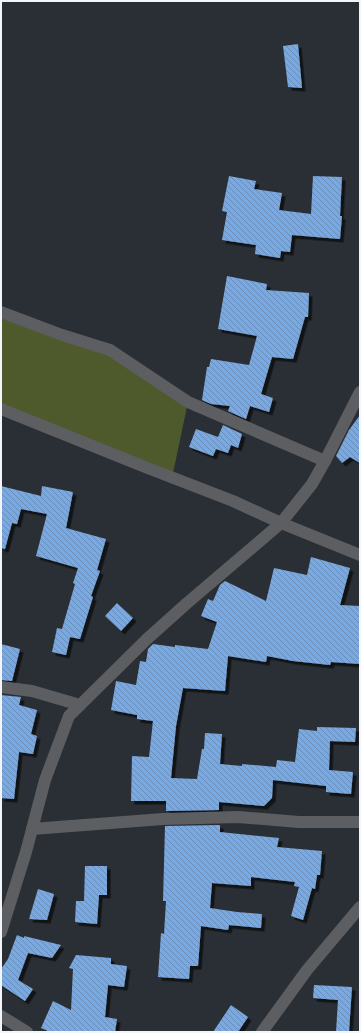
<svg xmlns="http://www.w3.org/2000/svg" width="361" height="1033" font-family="'Varela Round',sans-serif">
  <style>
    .green { fill: #4e5a2c }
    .building { fill: url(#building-back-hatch); filter: url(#shadow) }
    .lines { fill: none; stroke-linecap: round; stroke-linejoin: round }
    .minor { stroke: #5c5e61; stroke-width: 12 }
  </style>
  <defs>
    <pattern id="building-back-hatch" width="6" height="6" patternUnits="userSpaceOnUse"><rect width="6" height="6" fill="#79a9e2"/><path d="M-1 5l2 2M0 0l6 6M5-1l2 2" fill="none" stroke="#6b8cb5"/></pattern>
    <filter id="shadow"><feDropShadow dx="3.5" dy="3.5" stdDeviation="0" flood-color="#0009"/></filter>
  </defs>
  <rect width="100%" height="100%" fill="#2a2f35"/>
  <!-- green -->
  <path class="green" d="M1 312 110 350 188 402 172 478 1 409Z"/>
  <!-- building -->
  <g class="building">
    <path d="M298 44 302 88 288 87 283 46Z"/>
    <path d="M229 176 256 181 254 189 282 193 279 210 311 214 313 176 342 177 340 216H342L340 239 292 235 290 252 281 251 280 258 255 254 256 245 222 240 227 212 222 211Z"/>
    <path d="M227 276 267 284 266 290 309 293 308 317H305L293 359 272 357 261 394 273 398 269 412 250 406 246 419 228 411 230 406 211 404 202 400 207 367H209L211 359 249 365 257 336 218 329Z"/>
    <path d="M360 415V463L350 457 342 463 336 456 349 430Z"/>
    <path d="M223 425 242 434 238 448 231 445 228 453 216 449 213 456 189 447 196 429 218 437Z"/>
    <path d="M1 486 41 496 42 486 73 492 66 528 106 539 97 570 100 571 91 596 93 597 80 639 70 637 66 655 52 652 57 628 62 629 75 584 73 583 78 568 36 556 47 514 21 509 17 524 12 523 5 549 1 548Z"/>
    <path d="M311 557 350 568 340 605 360 606V664L331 662 330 665 293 661 267 656 266 662 228 656 225 691 183 688 176 726 171 778 197 779 202 749H204L205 733 222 734 220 764 242 766V764L276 767 277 760 295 762 299 729 317 731V727L356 728 355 742 330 741 329 770 353 772 351 794 326 792V786L273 780 272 798 264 806 219 802V810L166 811V801H131L132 756 149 757 153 721 137 719V715L111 710 116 681 136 685 140 661 146 662 148 649 153 644 175 647V645L208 649 217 622 201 616 208 599 213 601 220 585 225 581 266 601 274 568 307 575Z"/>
    <path d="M117 603 133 618 121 631 105 616Z"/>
    <path d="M1 644 20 649 12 681 1 680Z"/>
    <path d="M1 695 21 697 19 705 37 710 31 734 37 736 33 754 19 752 14 799 1 798Z"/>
    <path d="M220 825V832L279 838 277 847 322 851 320 875H317L315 889 312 888 303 920 291 916 299 887 294 886 295 882 251 877V886L212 883 210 908 237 912 262 914 261 928 229 925 228 930 201 926 198 966H190L189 979 158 977 161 933 164 934 166 901H163L165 826Z"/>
    <path d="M85 866H107V895H99L97 924 75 922 76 901H84Z"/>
    <path d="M38 889 54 894 47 920 29 919Z"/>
    <path d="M17 935 24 938V936L61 945 52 958 28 953 18 980 33 989 25 1001 1 985V969L8 959Z"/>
    <path d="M76 955 111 958V964L127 966 124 987 108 985 105 1017 117 1019 115 1032H50L41 1028 53 1001 71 1010 73 969 69 968Z"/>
    <path d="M314 985 352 987 349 1032H336L338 1000 313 998Z"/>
    <path d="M231 1005 248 1017 238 1032H213Z"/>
  </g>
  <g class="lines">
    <!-- minor -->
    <g class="minor">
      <path d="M1 312 62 335 110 350 188 402 325 461"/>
      <path d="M1 409 145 467 233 501 281 523 360 555"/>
      <path d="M1 687 32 691 80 705"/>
      <path d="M32 829 163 819 238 817 299 822H360"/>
      <path d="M1 932 26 852 45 780 69 716 147 639 186 604 281 523 312 484 325 461 360 392"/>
      <path d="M1 1016 27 1032"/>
      <path d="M262 1032 307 970 360 907"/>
    </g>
  </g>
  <!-- border -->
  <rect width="361" height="1033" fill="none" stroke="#f2f5f9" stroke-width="4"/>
</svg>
